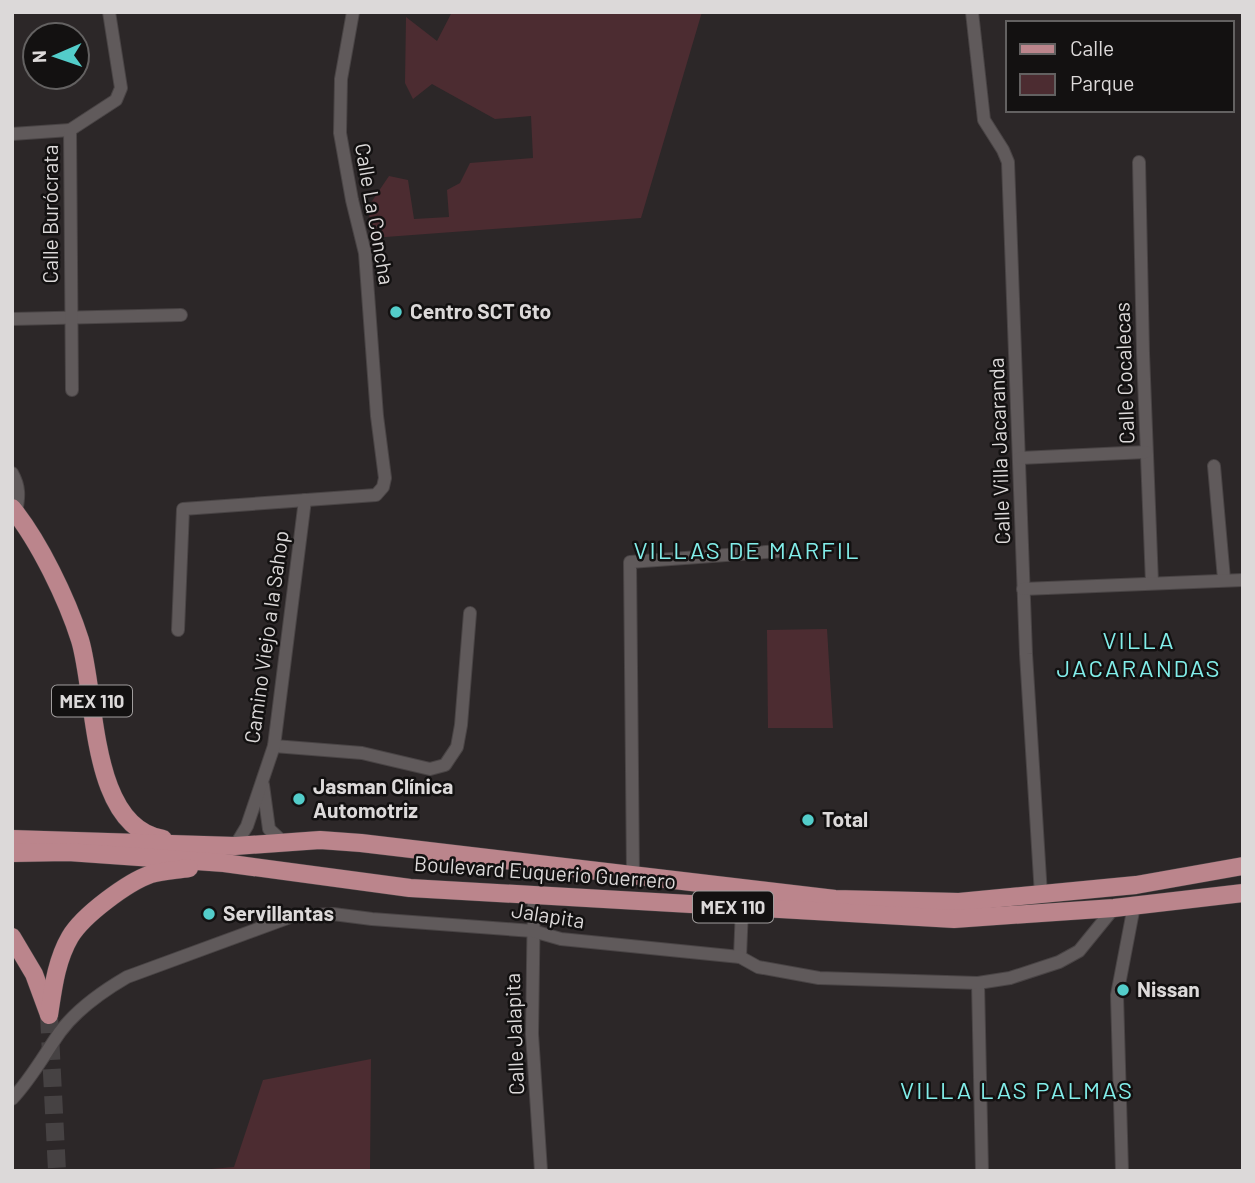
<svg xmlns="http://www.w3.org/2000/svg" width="1255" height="1183" font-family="Barlow,sans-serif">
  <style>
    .green { fill: #4c2c31 }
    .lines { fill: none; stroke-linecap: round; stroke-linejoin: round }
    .primary-tunnel { stroke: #464243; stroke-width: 18; stroke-dasharray: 18 9; stroke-linecap: butt }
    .minor-casing { stroke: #494445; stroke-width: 14 }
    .primary-casing { stroke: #494445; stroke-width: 19 }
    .minor { stroke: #605a5b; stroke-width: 12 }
    .primary { stroke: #bb858c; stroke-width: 18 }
    .poi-dot { fill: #53cdca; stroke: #131111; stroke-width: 2.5 }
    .labels { text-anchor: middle; stroke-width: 5; stroke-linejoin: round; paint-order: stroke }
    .shield { fill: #131111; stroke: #a09d9d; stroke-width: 2 }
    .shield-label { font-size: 19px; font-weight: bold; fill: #dcd9d9 }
    .street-label { font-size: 21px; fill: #dcd9d9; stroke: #131111 }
    .poi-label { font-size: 21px; font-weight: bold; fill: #dcd9d9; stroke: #131111; text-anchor: start }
    .quarter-label { font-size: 24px; letter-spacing: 2px; fill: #82eeea; stroke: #131111 }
  </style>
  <rect width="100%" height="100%" fill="#2c2728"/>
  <!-- green -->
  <g class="green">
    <path d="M452 12H702L641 218 372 238 368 207 389 176 408 180 414 219 449 217 447 190 460 183 470 163 533 158 531 116 495 119 432 84 413 99 405 83 406 17 437 41Z"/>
    <path d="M827 629 833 728H768L767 630Z"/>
    <path d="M371 1059 370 1171H188L234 1167 263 1080Z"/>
  </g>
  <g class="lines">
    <!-- primary-tunnel -->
    <path class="primary-tunnel" d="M49 1015 57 1171"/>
    <defs>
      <g id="minor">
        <path d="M972 12 984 120 1003 150 1008 162 1026 654 1041 895"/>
        <path d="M12 134 70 130"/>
        <path d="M1139 162 1143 353 1152 583"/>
        <path d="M12 319 181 315"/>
        <path d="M72 390 70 130 116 100 121 88 109 12"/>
        <path d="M1020 458 1146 452"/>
        <path d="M1214 466 1224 579"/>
        <path d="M12 473C20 487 19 497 16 512"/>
        <path d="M1023 589 1243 580"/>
        <path d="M178 630 183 509 376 495 383 487 385 478 377 416 365 253 352 200 340 133 341 79 353 12"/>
        <path d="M274 746 362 753 430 769 445 765 457 747 461 725 470 613"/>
        <path d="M263 785 269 829 284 843"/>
        <path d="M235 846 247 826 274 746 305 500"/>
        <path d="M633 875 630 562 780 551"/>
        <path d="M534 896 532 1034 541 1171"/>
        <path d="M740 957 742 908"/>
        <path d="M978 983 982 1171"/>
        <path d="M12 1099C31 1079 44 1055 60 1032 77 1009 103 991 127 977L293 916 333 914 372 919 533 931 561 939 740 957 758 967 819 978 978 983 1010 978 1059 962 1079 951 1114 908"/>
        <path d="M1122 1171 1117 995 1134 906"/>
      </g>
      <g id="primary">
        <path d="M12 508C39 541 67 599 80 640 97 696 89 827 163 839"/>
        <path d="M12 839 235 846 320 840 361 843 835 899 959 902 1136 885 1243 866"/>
        <path d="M12 853 68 852 224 863 410 888 954 919 1114 908 1243 893"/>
        <path d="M12 937 34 974 48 1012"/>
        <path d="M49 1015C53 989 56 961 70 937 83 915 128 882 151 874 163 871 177 870 189 868"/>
      </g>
    </defs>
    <!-- minor casing -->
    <use href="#minor" class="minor-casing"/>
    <!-- primary casing -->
    <use href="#primary" class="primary-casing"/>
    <!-- minor -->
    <use href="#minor" class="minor"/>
    <!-- primary -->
    <use href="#primary" class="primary"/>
  </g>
  <!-- markers -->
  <g class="poi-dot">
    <circle cx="396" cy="312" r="7"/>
    <circle cx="299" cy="799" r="7"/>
    <circle cx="808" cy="820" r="7"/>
    <circle cx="209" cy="914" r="7"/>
    <circle cx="1123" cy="990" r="7"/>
  </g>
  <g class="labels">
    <!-- shield labels -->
    <g class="shield">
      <rect x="52" y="685.5" width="80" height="31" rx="5"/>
      <rect x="693" y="891.5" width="80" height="31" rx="5"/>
    </g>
    <g class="shield-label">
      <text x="92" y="708">MEX 110</text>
      <text x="733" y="914">MEX 110</text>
    </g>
    <!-- street labels -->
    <g class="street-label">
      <text transform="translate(51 214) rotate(-90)" y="7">Calle Burócrata</text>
      <text transform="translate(374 214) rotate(80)" y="7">Calle La Concha</text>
      <text transform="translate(1125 373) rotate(-92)" y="7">Calle Cocalecas</text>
      <text transform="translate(1000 451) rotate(-92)" y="7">Calle Villa Jacaranda</text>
      <text transform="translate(267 637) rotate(-82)" y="7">Camino Viejo a la Sahop</text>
      <text transform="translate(545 873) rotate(4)" y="7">Boulevard Euquerio Guerrero</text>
      <text transform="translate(548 916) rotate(9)" y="7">Jalapita</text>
      <text transform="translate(515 1034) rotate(-92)" y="7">Calle Jalapita</text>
    </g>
    <!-- poi labels -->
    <g class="poi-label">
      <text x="410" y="319">Centro SCT Gto</text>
      <text x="313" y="794">Jasman Clínica<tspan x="313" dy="24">Automotriz</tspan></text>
      <text x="822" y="827">Total</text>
      <text x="223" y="921">Servillantas</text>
      <text x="1137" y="997">Nissan</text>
    </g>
    <!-- quarter labels -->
    <g class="quarter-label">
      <text x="747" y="559">VILLAS DE MARFIL</text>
      <text x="1139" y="649">VILLA<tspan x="1139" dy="28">JACARANDAS</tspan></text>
      <text x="1017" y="1099">VILLA LAS PALMAS</text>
    </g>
  </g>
  <!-- border -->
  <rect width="1255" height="1183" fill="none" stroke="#dcd9d9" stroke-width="28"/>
  <!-- legend -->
  <rect x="1006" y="21" width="228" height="91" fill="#131111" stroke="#636161" stroke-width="2"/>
  <rect x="1020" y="44" width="35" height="10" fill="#bb858c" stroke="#636161" stroke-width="2"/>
  <text x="1070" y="56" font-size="21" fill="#dcd9d9">Calle</text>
  <rect x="1020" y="74" width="35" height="21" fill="#4c2c31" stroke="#636161" stroke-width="2"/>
  <text x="1070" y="91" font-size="21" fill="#dcd9d9">Parque</text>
  <!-- north arrow -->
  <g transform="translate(56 56) rotate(268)"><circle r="33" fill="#131111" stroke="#636161" stroke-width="2"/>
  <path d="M0-5L12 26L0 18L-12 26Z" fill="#53cdca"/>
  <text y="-10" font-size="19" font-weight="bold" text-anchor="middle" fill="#dcd9d9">N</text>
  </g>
</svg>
